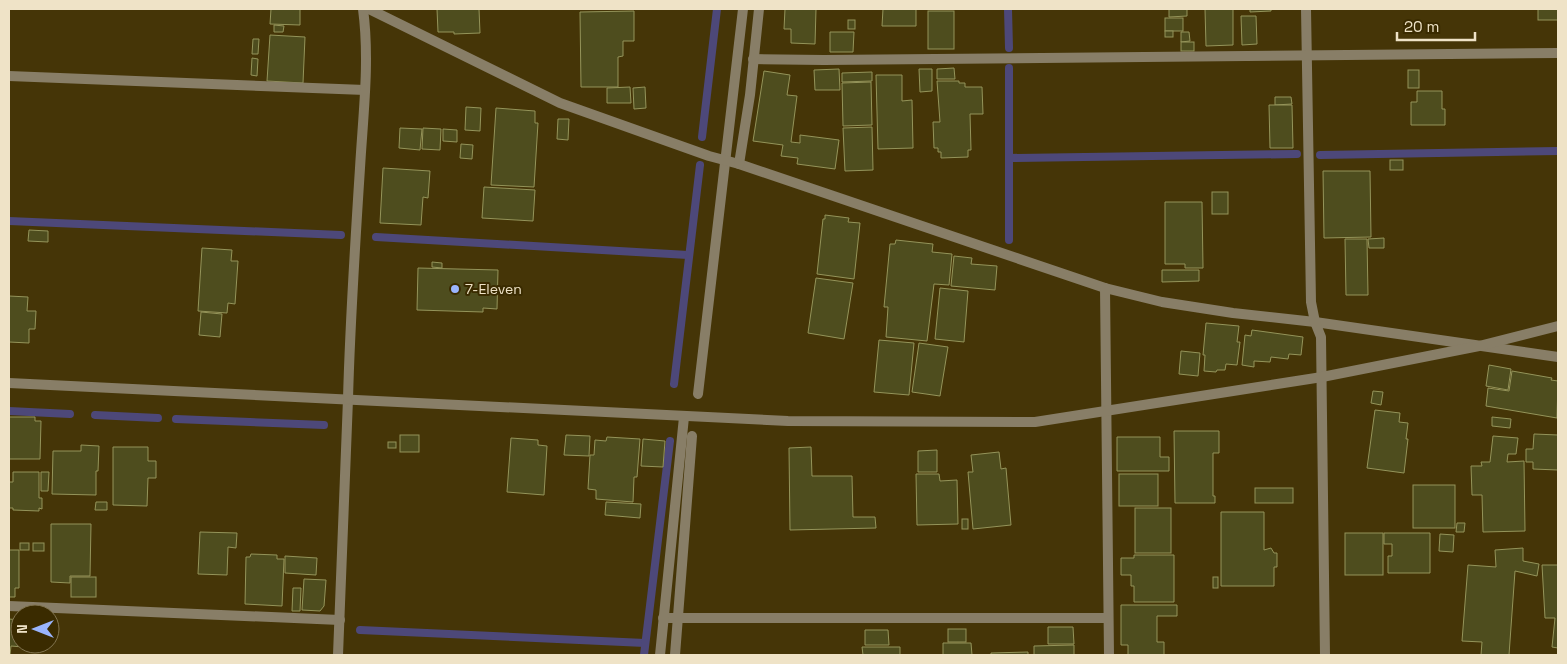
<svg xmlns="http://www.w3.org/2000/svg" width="1567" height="664" font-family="'Space Grotesk',sans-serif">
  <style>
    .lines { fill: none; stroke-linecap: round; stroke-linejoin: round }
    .stream { stroke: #4d4879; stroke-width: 8 }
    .building { fill: #4e4d1e; stroke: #94945a }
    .pedestrian { stroke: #887e67; stroke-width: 10 }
    .minor { stroke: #887e67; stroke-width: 10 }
    .tertiary { stroke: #887e67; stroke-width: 10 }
    .poi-dot { fill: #9ab5fd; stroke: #3a2b00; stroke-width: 2 }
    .labels { text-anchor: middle; stroke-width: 4; stroke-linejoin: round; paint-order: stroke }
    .poi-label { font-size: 14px; fill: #efe3c7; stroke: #3a2b00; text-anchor: start }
  </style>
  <rect width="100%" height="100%" fill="#453507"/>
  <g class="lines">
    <!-- stream -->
    <g class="stream">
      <path d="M1008 9 1009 48"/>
      <path d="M702 137 717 9"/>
      <path d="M1320 155 1558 151"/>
      <path d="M1009 158 1297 154"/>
      <path d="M9 221 341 235"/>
      <path d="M376 237 688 255"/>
      <path d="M1009 240V68"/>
      <path d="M674 384 700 165"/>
      <path d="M9 411 70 414"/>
      <path d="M95 415 158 418"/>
      <path d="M176 419 324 425"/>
      <path d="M360 630 645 643"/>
      <path d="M644 655 670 441"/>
    </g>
  </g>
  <!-- building -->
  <g class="building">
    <path d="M271 9H300V25L270 24Z"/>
    <path d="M437 9H479L480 33 454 34V32H438Z"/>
    <path d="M785 9H816L815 44 791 43V29H784Z"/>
    <path d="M883 9H916V26H882Z"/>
    <path d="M1169 9H1187V16L1169 17Z"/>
    <path d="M1205 9H1233V45L1206 46Z"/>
    <path d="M1250 9H1271V11L1250 12Z"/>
    <rect x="1538" y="9" width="20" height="11"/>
    <path d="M634 11V41H623V56L618 57V87H581L580 12Z"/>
    <rect x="928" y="11" width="26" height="38"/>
    <path d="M1241 16H1256L1257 44 1242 45Z"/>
    <rect x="1165" y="18" width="18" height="13"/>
    <rect x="848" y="20" width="7" height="9"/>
    <path d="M274 25 284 26 283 32H274Z"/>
    <rect x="1165" y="31" width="8" height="6"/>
    <path d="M830 32H854L853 52H830Z"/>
    <path d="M1181 32H1189L1190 41 1181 42Z"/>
    <path d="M270 35 305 37 303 83 267 81Z"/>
    <path d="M253 39H259L258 54H252Z"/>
    <rect x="1181" y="42" width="13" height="9"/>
    <path d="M252 58 258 59 257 76 251 75Z"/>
    <path d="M954 68 955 79H937V69Z"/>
    <path d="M839 69 840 90H815L814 70Z"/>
    <path d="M919 69H932V91L920 92Z"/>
    <rect x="1408" y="70" width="11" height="18"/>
    <path d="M764 71 790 75 787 95 797 96 791 142 800 143V135L839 140 835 169 797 164 798 158 781 156 783 145 753 141Z"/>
    <path d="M872 72V81L842 82V73Z"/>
    <path d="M876 75H902V101L912 100 913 148 878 149Z"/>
    <path d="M937 81H959V83H965V87H982L983 114H970L971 150H968V157L941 158V152H938V148H934L933 122H940Z"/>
    <path d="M871 82 872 125 843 126 842 83Z"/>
    <path d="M630 87 631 103H607V88Z"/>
    <path d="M645 87 646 108 634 109 633 88Z"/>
    <path d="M1417 91H1442V109H1445V125H1411V102H1417Z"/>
    <path d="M1275 97H1291L1292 104 1275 105Z"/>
    <path d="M1269 105H1292L1293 148H1270Z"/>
    <path d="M466 107 481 108 480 131 465 130Z"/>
    <path d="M496 108 535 111V123H538L534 187 491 185Z"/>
    <path d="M558 119H569L568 140 557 139Z"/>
    <path d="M872 127 873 170 845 171 843 128Z"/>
    <path d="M400 128 422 129 420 150 399 148Z"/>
    <path d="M423 128 441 129 440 150 422 149Z"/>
    <path d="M443 129 457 130V142L443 141Z"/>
    <path d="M461 144 473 145 472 159 460 158Z"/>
    <rect x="1390" y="160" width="13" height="10"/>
    <path d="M383 168 430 171 428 198 423 197 421 225 380 223Z"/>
    <path d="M1323 171H1370L1371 237 1324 238Z"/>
    <path d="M484 187 535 190 533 221 482 218Z"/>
    <rect x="1212" y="192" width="16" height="22"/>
    <path d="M1165 202H1202L1203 268H1185V264H1165Z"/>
    <path d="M825 215 849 218 848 222 860 223 854 279 817 274 823 219H825Z"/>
    <path d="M29 230 48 231V242L28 241Z"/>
    <path d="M1384 238V248H1369L1368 239Z"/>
    <path d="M1345 239H1367L1368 295H1346Z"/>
    <path d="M896 240 933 244 932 252 952 254 949 285 934 284 927 341 886 337 888 307H884L890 244H895Z"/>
    <path d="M202 248 232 250 231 261H238L235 304 228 303 227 313 198 311Z"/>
    <path d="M954 256 972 258 971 264 997 266 995 290 951 286Z"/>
    <path d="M432 262 442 263V268L432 267Z"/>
    <path d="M418 268 498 270 497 309 483 308V312L417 310Z"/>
    <path d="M1162 270H1199V281L1162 282Z"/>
    <path d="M816 278 853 283 844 339 808 333Z"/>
    <path d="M940 288 968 291 964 342 935 339Z"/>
    <path d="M9 296 28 297 27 311H36L35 329H29V343L9 342Z"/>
    <path d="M201 312 222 314 220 337 199 335Z"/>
    <path d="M1206 323 1239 326 1237 342H1240L1237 365 1226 364 1225 370H1217L1216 372 1204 371 1205 355H1203Z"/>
    <path d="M1252 330 1303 337 1301 355 1289 354 1288 359 1271 357 1270 362 1254 361V367L1242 365 1245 335 1251 336Z"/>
    <path d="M879 340 914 343 909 395 874 392Z"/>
    <path d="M919 343 948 347 940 396 912 392Z"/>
    <path d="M1181 351 1200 353 1198 376 1179 374Z"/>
    <path d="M1489 365 1511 369 1508 390 1486 386Z"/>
    <path d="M1512 371 1552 378 1551 380 1558 381 1557 418 1486 406 1488 388 1509 391Z"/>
    <path d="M1373 391 1383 392 1381 405 1371 403Z"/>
    <path d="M1375 410 1400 413 1399 422 1408 423 1406 439H1408L1404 473 1367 468Z"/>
    <path d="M9 417H35V421H41L40 459H9Z"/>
    <path d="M1492 417 1511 419 1510 428 1492 426Z"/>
    <path d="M1174 431H1219V453H1213V496H1215V503H1175Z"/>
    <path d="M1534 434 1558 435V470L1533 469V462H1526V449H1533Z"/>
    <rect x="400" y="435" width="19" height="17"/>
    <path d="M566 435 590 436 589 456 564 455Z"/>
    <path d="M1493 436 1518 438 1516 454H1508L1507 462 1524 461 1525 531 1483 532 1482 495H1472L1471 466H1482L1481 462H1490Z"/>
    <path d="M607 437 640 439 637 477H634L633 502 596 499V490L588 489 590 455H594L595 440 606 441Z"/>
    <path d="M1117 437H1160V457H1169V471H1117Z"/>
    <path d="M511 438 538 440V445L547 446 544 495 507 492Z"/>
    <path d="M643 439 665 441 663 467 641 466Z"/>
    <rect x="388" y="442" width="8" height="6"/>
    <path d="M81 445 99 446 98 471H96V495L52 494 53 451H81Z"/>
    <path d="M113 447H148V461H156V478H148L147 506 113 505Z"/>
    <path d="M811 447 812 476H852L853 517H875L876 528 790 530 789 448Z"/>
    <path d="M937 450V472H918V451Z"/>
    <path d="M999 452 1001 469 1006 468 1011 525 973 529 968 472H973L971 455Z"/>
    <path d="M13 472H39V498H42V509L39 508V511L13 510V508H9V482H13Z"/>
    <path d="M41 472H49L48 491H41Z"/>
    <path d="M916 474H939L940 481 957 480 958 524 917 525Z"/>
    <rect x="1119" y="474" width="39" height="32"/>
    <rect x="1413" y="485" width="42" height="43"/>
    <rect x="1255" y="488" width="38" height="15"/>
    <path d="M96 502H107V510H95Z"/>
    <path d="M606 502 641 504 640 518 605 515Z"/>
    <rect x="1135" y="508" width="36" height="45"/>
    <path d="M1221 512H1264V550L1271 548 1274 553H1277V567H1274V586H1221Z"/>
    <rect x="962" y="519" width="6" height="10"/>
    <path d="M1457 523H1465L1464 532H1456Z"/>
    <path d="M51 524H91L90 576H70V583L51 582Z"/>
    <path d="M200 532 237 533 236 548 228 547 227 575 198 574Z"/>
    <rect x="1345" y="533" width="38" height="42"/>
    <path d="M1384 533H1430V573H1388V556H1392V544H1384Z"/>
    <path d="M1440 534 1454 535 1453 552 1439 551Z"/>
    <rect x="20" y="543" width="9" height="7"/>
    <rect x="33" y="543" width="11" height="8"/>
    <path d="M1523 548V561L1539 564 1537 576 1515 571 1509 655H1481L1482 642 1462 641 1468 565 1496 567 1495 550Z"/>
    <path d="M9 550H19V588H15V597H9Z"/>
    <path d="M251 554 277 555V559H284L282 606 245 604 246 557H250Z"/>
    <path d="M1134 555H1174V602H1134V586H1131V575H1121V558H1134Z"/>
    <path d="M285 556 317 558 316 575 285 573Z"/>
    <path d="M1542 565H1558V651V648L1552 647 1555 618H1545Z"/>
    <rect x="71" y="577" width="25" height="20"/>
    <rect x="1213" y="577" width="5" height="11"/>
    <path d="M304 579 326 580 324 606 320 611 302 610Z"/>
    <path d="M293 588H301L300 611H292Z"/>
    <path d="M1121 605H1177V616H1157V642H1164V655H1128V645H1121Z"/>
    <path d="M9 619 20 620V644H23V647L11 646 10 655H9Z"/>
    <path d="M1048 627H1073L1074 644H1048Z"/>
    <rect x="948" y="629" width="18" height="13"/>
    <path d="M865 630H888L889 645H865Z"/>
    <path d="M943 643H971L972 655H943Z"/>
    <path d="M1074 645V655H1034V646Z"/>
    <path d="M862 647H900V655H863Z"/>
    <path d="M1028 652V655H991V653Z"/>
  </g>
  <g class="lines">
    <!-- pedestrian -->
    <g class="pedestrian">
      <path d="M698 394 743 9"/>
      <path d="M675 655 692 436"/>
    </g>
    <!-- minor -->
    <g class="minor">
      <path d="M369 9 560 103 709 156 739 164 1105 288 1162 302 1233 313 1315 322 1558 357"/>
      <path d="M1306 9 1311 302 1315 322 1321 337 1325 655"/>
      <path d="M753 59 824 60 1558 53"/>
      <path d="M9 76 365 90"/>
      <path d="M739 164 750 95 759 9"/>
      <path d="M1105 288 1109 655"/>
      <path d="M9 606 340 620"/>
      <path d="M663 618H1108"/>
      <path d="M338 655 348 399"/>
      <path d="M660 655 684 417"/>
    </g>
    <!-- tertiary -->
    <g class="tertiary">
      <path d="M9 383 788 421 1035 422 1322 377 1479 346 1558 326"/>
      <path d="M348 399C350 322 355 245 360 168 363 115 370 61 363 9"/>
    </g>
  </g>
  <!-- markers -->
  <circle class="poi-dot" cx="455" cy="289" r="5"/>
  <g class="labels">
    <!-- poi labels -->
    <g class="poi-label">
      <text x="465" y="294">7-Eleven</text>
    </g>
  </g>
  <!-- border -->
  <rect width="1567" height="664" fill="none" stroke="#efe3c7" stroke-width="20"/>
  <!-- north arrow -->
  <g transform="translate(35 629) rotate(270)"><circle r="24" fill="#3a2b00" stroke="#827550"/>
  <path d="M0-4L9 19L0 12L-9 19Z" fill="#9ab5fd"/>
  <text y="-8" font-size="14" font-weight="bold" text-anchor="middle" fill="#efe3c7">N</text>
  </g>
  <!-- scale -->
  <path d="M1397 32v8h78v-8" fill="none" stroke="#efe3c7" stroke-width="2.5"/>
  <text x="1404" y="32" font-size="15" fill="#efe3c7" stroke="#3a2b00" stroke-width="4" paint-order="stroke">20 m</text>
</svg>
